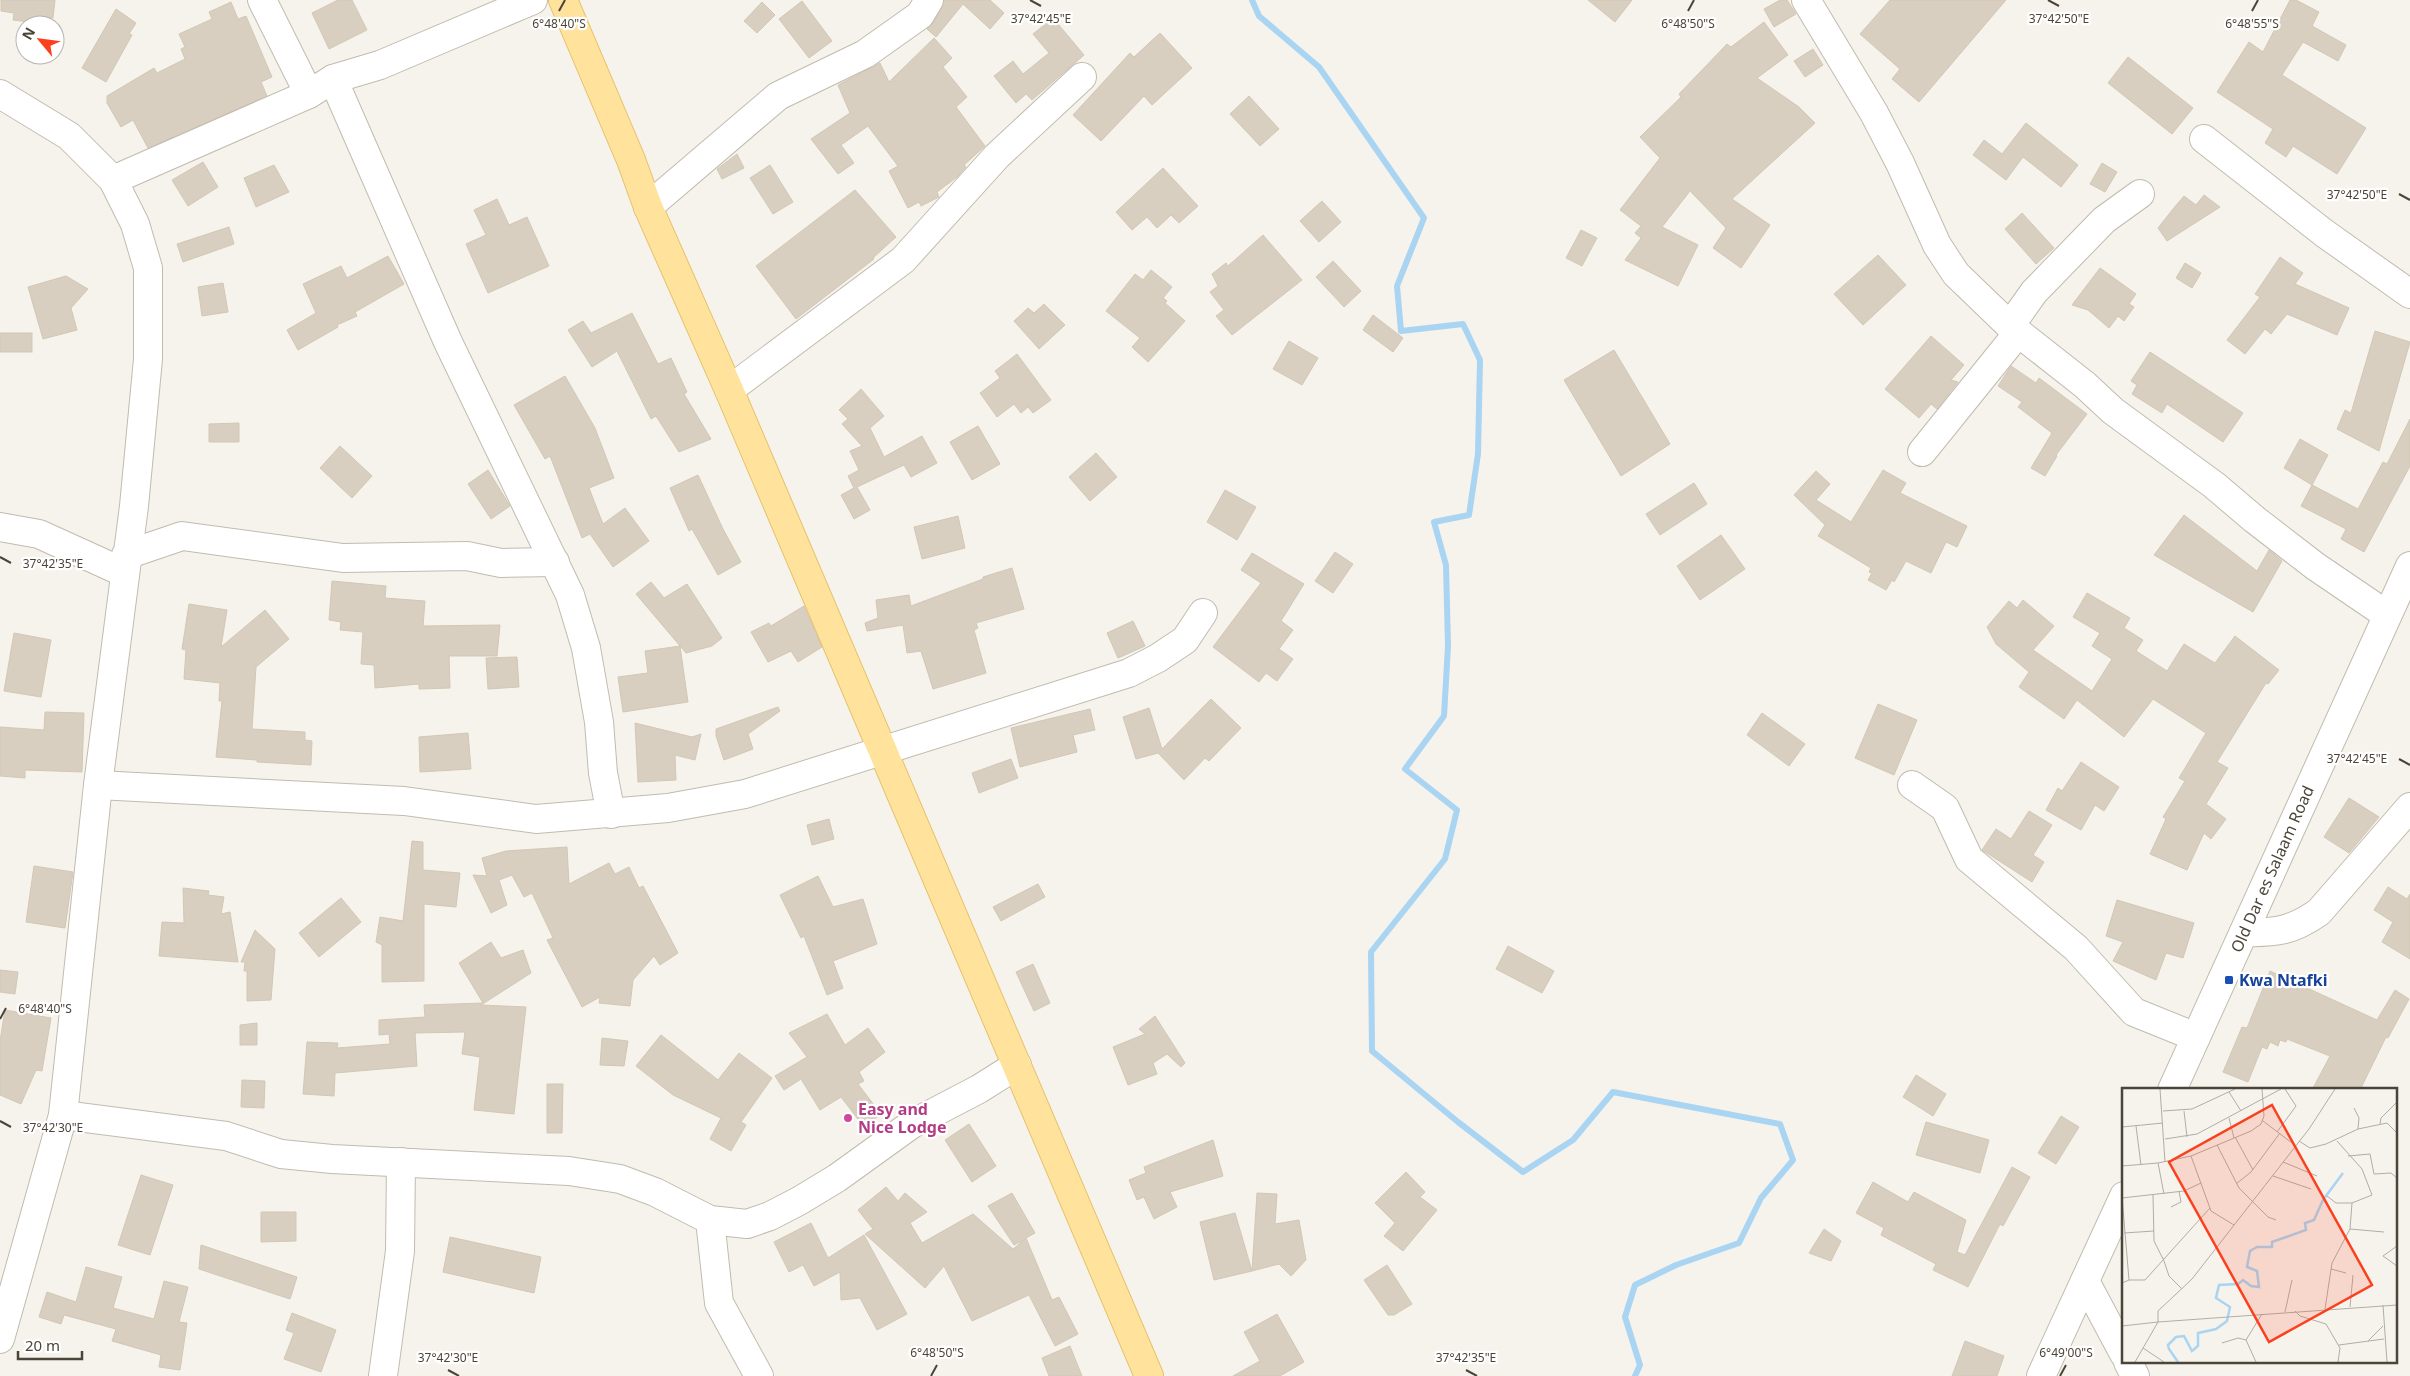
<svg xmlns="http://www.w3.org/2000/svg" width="2410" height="1376" font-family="'Noto Sans',sans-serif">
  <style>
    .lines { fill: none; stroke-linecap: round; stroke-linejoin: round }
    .stream { stroke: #a9d4f2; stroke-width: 6 }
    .building { fill: #d8cfc1; stroke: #d3c7b4 }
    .minor-casing { stroke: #c2bbae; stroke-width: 30 }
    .major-casing { stroke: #e6c16a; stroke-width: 30 }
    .minor { stroke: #fff; stroke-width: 28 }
    .major { stroke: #ffe39c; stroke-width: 28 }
    .ticks { fill: none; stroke: #4b4439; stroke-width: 2 }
    .transit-dot { fill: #1a4fb4; stroke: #fff; stroke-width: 2 }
    .hotel-dot { fill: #d1479c; stroke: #fff; stroke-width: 2 }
    .labels { text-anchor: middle; stroke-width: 4.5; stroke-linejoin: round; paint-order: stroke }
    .street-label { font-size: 16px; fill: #4b4439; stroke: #fff }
    .transit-label { font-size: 16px; font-weight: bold; fill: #164399; stroke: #fff; text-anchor: start }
    .hotel-label { font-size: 16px; font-weight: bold; fill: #b23c85; stroke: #fff; text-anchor: start }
    .inset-river { fill: none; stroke: #a9d4f2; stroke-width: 2.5 }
    .inset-road { fill: none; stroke: #b2ada4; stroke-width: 1 }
    .view { fill: #fc3f1d; fill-opacity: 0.15; stroke: #fc3f1d; stroke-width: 2.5 }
    .inset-edge { fill: none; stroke: #4b4439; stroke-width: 2.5 }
    .ticks-label { font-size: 12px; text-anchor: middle; fill: #4b4439; stroke: #fff; stroke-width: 4.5; stroke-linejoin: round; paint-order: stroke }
  </style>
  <rect width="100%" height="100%" fill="#f6f3ec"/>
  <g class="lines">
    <!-- stream -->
    <path class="stream" d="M1252 0 1259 16 1319 67 1424 218 1397 286 1401 331 1463 324 1480 360 1478 454 1469 515 1434 522 1446 565 1448 646 1444 716 1405 769 1457 810 1445 859 1371 952 1372 1051 1458 1122 1523 1172 1573 1140 1613 1092 1780 1124 1793 1160 1761 1198 1739 1243 1676 1265 1635 1285 1625 1317 1640 1365 1635 1376"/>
  </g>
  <!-- building -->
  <g class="building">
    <path d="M1 0H55L53 18 38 16 37 23 13 20 14 13 1 11Z"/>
    <path d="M338 0H352L367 30 329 49 312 13Z"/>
    <path d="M945 0H990L1004 13 990 29 963 4 936 37 927 29 933 23Z"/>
    <path d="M1588 0H1632L1615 22Z"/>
    <path d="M1780 0H1787L1796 14 1774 27 1764 9Z"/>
    <path d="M1890 0H2006L1919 102 1892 79 1900 69 1860 34Z"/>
    <path d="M2290 0H2296L2319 12 2312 26 2346 45 2338 61 2303 42 2282 75 2366 128 2337 174 2293 146 2286 157 2265 143 2273 129 2217 92 2249 42 2263 52Z"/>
    <path d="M802 1 832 41 809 58 779 19Z"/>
    <path d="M231 2 238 19 246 16 272 77 261 82 267 96 148 148 133 120 121 127 107 103V96L154 68 157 73 185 59 181 49 185 47 179 34 212 19 209 12Z"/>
    <path d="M762 2 775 15 757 33 744 21Z"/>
    <path d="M116 9 136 23 129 34 132 35 106 82 82 68Z"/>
    <path d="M1053 18 1084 55 1032 100 1026 94 1016 103 994 76 1013 61 1023 74 1049 53 1033 34Z"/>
    <path d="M1764 22 1788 55 1757 78 1799 107 1815 123 1732 199 1770 225 1741 268 1713 248 1726 228 1690 191 1662 227 1698 245 1678 286 1625 260 1641 238 1635 233 1641 226 1620 210 1660 158 1640 137 1681 97 1679 94 1727 44 1731 47Z"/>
    <path d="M1160 33 1192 68 1152 105 1144 96 1101 141 1073 115 1130 53 1134 57Z"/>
    <path d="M934 38 952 58 943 67 967 97 956 107 985 146 964 165 966 167 957 177 937 192 939 197 921 206 919 202 908 208 889 171 898 166 868 126 841 145 854 163 838 174 811 139 850 113 838 85 880 63 889 82Z"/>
    <path d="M1813 49 1823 65 1805 77 1794 61Z"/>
    <path d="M2128 57 2193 108 2172 134 2108 83Z"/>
    <path d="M1249 96 1279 129 1260 146 1230 114Z"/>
    <path d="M2026 123 2078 165 2061 187 2023 157 2006 180 1973 155 1984 140 2002 154Z"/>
    <path d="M737 154 744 168 722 179 717 169Z"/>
    <path d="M203 162 218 187 188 206 172 180Z"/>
    <path d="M2102 163 2117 172 2105 192 2090 184Z"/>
    <path d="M274 165 289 192 256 207 244 178Z"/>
    <path d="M770 165 793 202 773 214 750 178Z"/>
    <path d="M1163 168 1198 206 1179 223 1171 215 1157 228 1147 217 1132 230 1116 212Z"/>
    <path d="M855 190 896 237 873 258 874 259 796 319 756 266Z"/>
    <path d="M2204 195 2220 207 2167 241 2158 228 2173 209 2184 196 2196 205Z"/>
    <path d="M497 199 509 225 527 217 549 266 488 293 466 244 486 235 474 210Z"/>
    <path d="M1322 201 1341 222 1319 242 1300 221Z"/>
    <path d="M2022 213 2054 248 2036 264 2005 229Z"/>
    <path d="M229 227 234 244 183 262 177 244Z"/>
    <path d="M1581 230 1597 238 1582 266 1566 258Z"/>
    <path d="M1263 235 1302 280 1232 335 1216 316 1224 310 1210 292 1218 286 1212 274 1226 263 1228 266Z"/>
    <path d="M1878 255 1906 285 1863 325 1834 294Z"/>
    <path d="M388 256 404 284 355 312 357 316 337 325 338 327 298 350 287 330 316 313 303 284 341 266 347 278Z"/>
    <path d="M2280 257 2303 273 2295 284 2349 308 2337 335 2287 314 2271 334 2265 329 2245 354 2227 340 2260 297 2255 294Z"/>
    <path d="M1333 261 1361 291 1344 307 1316 277Z"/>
    <path d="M2185 263 2201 273 2192 288 2176 278Z"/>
    <path d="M2100 268 2136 294 2129 304 2134 307 2124 321 2118 316 2109 328 2088 310 2072 305Z"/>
    <path d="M1151 270 1172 287 1163 298 1167 301 1165 303 1185 321 1148 362 1132 347 1140 338 1106 311 1135 274 1143 280Z"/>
    <path d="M66 276 88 289 71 308 77 330 43 339 28 287Z"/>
    <path d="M223 283 228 312 202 316 198 287Z"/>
    <path d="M1044 304 1065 325 1039 349 1014 321 1028 308 1034 313Z"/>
    <path d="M632 313 658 364 671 358 687 392 684 394 711 439 679 452 656 416 651 419 617 351 592 367 568 330 583 321 591 333Z"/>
    <path d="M1373 315 1403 338 1393 352 1363 330Z"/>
    <path d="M2375 331 2410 342 2379 451 2337 429 2345 410 2351 413Z"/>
    <rect x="0" y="333" width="32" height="19"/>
    <path d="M1931 336 1964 365 1951 380 1958 382 1937 409 1931 404 1919 418 1885 389Z"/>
    <path d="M1289 341 1318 358 1302 385 1273 369Z"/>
    <path d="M1614 350 1670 444 1621 476 1564 380Z"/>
    <path d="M2150 352 2243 413 2223 442 2167 404 2162 413 2132 394 2137 385 2131 381Z"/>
    <path d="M1017 354 1051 400 1033 413 1028 407 1021 413 1014 404 997 417 980 393 1000 378 995 371Z"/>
    <path d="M2011 366 2036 383 2039 378 2087 414 2056 455 2057 456 2045 476 2031 468 2052 433 2018 407 2022 402 1998 386Z"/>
    <path d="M565 376 595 428 614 478 589 488 603 524 625 508 649 541 613 567 590 534 582 538 550 456 545 459 514 405Z"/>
    <path d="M861 389 884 416 870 428 884 457 922 436 937 463 911 477 904 465 857 487 870 510 854 519 841 495 854 488 848 476 859 470 850 451 862 446 842 424 848 419 839 410Z"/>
    <path d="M2410 419V466L2364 552 2341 539 2346 529 2301 506 2312 485 2358 509 2383 462 2387 464Z"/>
    <path d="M239 423V442H209V424Z"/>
    <path d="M978 426 1000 464 972 480 950 442Z"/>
    <path d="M2300 439 2328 455 2312 485 2284 468Z"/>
    <path d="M340 446 372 476 352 498 320 468Z"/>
    <path d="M1096 453 1117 477 1090 501 1069 477Z"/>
    <path d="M488 470 510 506 491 519 468 484Z"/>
    <path d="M1883 470 1906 483 1900 493 1967 526 1957 547 1946 542 1931 573 1906 561 1894 582 1892 580 1886 590 1868 580 1872 573 1869 572 1871 568 1818 536 1825 525 1794 495 1816 471 1830 484 1816 500 1851 522Z"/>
    <path d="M698 475 723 529 741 562 718 575 692 529 689 531 670 488Z"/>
    <path d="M1694 483 1707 504 1660 535 1646 514Z"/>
    <path d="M1225 490 1256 507 1237 540 1207 522Z"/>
    <path d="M2184 515 2257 571 2269 550 2282 561 2253 612 2154 555Z"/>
    <path d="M958 516 965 548 922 559 914 527Z"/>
    <path d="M1721 535 1745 569 1700 600 1677 566Z"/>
    <path d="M1335 552 1353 564 1333 593 1315 581Z"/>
    <path d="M1252 553 1304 584 1281 621 1293 630 1279 649 1293 659 1277 681 1266 673 1259 682 1213 647 1261 583 1241 570Z"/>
    <path d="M1012 568 1024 609 976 623 978 628 974 630 986 673 933 689 921 651 907 653 903 625 867 631 865 623 878 618 876 600 909 595 911 606 983 579V577Z"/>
    <path d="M332 581 386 586 385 598 425 601 423 626 500 625 497 656H449L450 688 419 689V684L375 688 374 665 361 664 363 632 340 630 341 622 329 620Z"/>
    <path d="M651 582 664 598 687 584 722 638 712 646 686 653 636 594Z"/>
    <path d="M2087 593 2130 618 2124 628 2143 640 2136 651 2167 671 2184 644 2215 663 2235 636 2279 670 2268 684 2266 683 2217 762 2228 768 2206 804 2226 819 2211 839 2204 833 2187 870 2150 854 2166 819 2163 817 2185 781 2179 778 2206 733 2153 699 2124 737 2077 700 2064 719 2019 687 2029 672 1996 644 1987 627 2009 601 2017 608 2023 600 2054 626 2033 650 2092 691 2112 659 2092 646 2100 633 2073 617Z"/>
    <path d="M189 604 227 610 221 647 265 610 289 639 256 667 252 729 305 732V740L312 741 311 765 257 762V760L216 757 222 701H219L220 683 184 679 186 650 182 649Z"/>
    <path d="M804 606 822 647 798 662 791 651 768 662 751 632 769 623 771 626Z"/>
    <path d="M1133 621 1145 646 1118 658 1107 633Z"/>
    <path d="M14 633 51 640 41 697 4 691Z"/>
    <path d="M680 646 688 702 623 712 618 677 648 673 645 651Z"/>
    <path d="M517 657 519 687 488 689 486 658Z"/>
    <path d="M1211 699 1241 728 1209 761 1205 758 1184 780 1158 753 1136 759 1123 717 1149 708 1162 749Z"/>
    <path d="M1878 704 1917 720 1894 775 1855 758Z"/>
    <path d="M778 707 780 711 748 734 753 749 724 760 716 736V729Z"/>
    <path d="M1090 709 1095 730 1073 735 1077 752 1020 767 1011 728Z"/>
    <path d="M45 712 84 713 82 772 25 770V778L0 776V727L44 730Z"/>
    <path d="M1762 713 1805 744 1789 766 1747 735Z"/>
    <path d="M635 723 692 737 701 734 695 760 675 755 676 780 638 782Z"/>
    <path d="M468 733 471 769 420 772 419 737Z"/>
    <path d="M1011 759 1018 778 979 793 972 773Z"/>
    <path d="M2081 762 2119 787 2104 811 2095 805 2081 830 2046 810 2058 788 2062 791Z"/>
    <path d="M2349 798 2379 817 2349 853 2324 837Z"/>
    <path d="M2029 811 2052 825 2033 855 2044 862 2032 882 1982 850 1996 829 2011 839Z"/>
    <path d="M829 819 834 839 812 845 807 825Z"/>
    <path d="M412 841 423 842V870L460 873 456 907 424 904V981L382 982V945L376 942 380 917 403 921Z"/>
    <path d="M567 847 569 884 609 863 615 874 629 867 639 888 643 886 678 953 660 965 654 956 633 980 630 1006 599 1003 600 997 582 1007 547 940 553 938 532 893 524 897 512 875 499 880 507 905 491 913 473 875 487 876 482 858 506 851Z"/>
    <path d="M34 866 73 872 65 928 26 922Z"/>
    <path d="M818 876 833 907 863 899 877 944 833 961 843 988 827 995 804 936 801 938 780 895Z"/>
    <path d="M1038 884 1045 897 1001 921 993 907Z"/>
    <path d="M2388 887 2407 899 2410 894V959L2382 942 2393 922 2374 910Z"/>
    <path d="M183 888 209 891 208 895 224 897 221 914 230 912 238 962 159 956 162 922 184 923Z"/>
    <path d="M341 898 361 922 319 957 299 933Z"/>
    <path d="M2117 900 2194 923 2183 958 2166 953 2156 980 2113 961 2123 942 2106 936Z"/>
    <path d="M255 930 275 949 271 1000 247 1001V971H244L245 962H241Z"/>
    <path d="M491 942 501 958 523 950 531 973 481 1005 526 1007 514 1114 474 1110 480 1057 462 1054 465 1032 415 1033 417 1066 335 1073 334 1096 303 1094 307 1042 338 1043 337 1048 390 1044 389 1034 379 1035V1020L425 1017 424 1005 483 1003 459 963Z"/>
    <path d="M1508 946 1554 971 1542 993 1496 969Z"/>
    <path d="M1033 964 1050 1003 1034 1011 1016 972Z"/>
    <path d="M0 970 18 972 15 994 0 992Z"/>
    <path d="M2270 971 2377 1020 2395 990 2409 999 2388 1038 2386 1037 2360 1090H2312L2330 1056 2287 1039 2286 1042 2280 1040 2278 1046 2270 1042 2267 1049 2262 1047 2248 1082 2223 1072 2242 1027 2247 1028Z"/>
    <path d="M5 1010 51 1018 42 1071 36 1070 21 1104 0 1095V1041Z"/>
    <path d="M827 1014 845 1045 868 1028 885 1052 859 1072 864 1081 858 1084 881 1114 864 1127 841 1097 820 1110 801 1079 784 1090 775 1076 807 1057 789 1033Z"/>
    <path d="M1155 1016 1185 1063 1181 1067 1167 1054 1153 1063 1157 1074 1128 1085 1113 1047 1145 1034 1139 1029Z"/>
    <path d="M257 1023V1045H240V1025Z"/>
    <path d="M661 1035 718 1080 739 1053 772 1078 741 1122 746 1125 731 1151 710 1139 721 1118 673 1095 636 1066Z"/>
    <path d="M602 1038 628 1041 624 1066 600 1065Z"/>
    <path d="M1916 1075 1946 1094 1933 1116 1903 1097Z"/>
    <path d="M242 1080 265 1081 264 1108 241 1107Z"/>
    <path d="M547 1084H563L562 1133H547Z"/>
    <path d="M2061 1116 2079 1127 2056 1164 2038 1153Z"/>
    <path d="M1926 1122 1989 1140 1980 1173 1916 1155Z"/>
    <path d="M969 1124 996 1166 972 1182 945 1140Z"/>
    <path d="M1213 1140 1223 1176 1170 1192 1177 1207 1154 1219 1144 1197 1137 1200 1129 1180 1146 1173 1144 1167Z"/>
    <path d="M2012 1167 2030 1177 2003 1226 2000 1224 1968 1287 1933 1270 1936 1264 1881 1235 1884 1228 1856 1213 1873 1182 1908 1202 1914 1192 1966 1220 1957 1252 1965 1255Z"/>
    <path d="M1406 1172 1425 1192 1420 1197 1437 1210 1403 1251 1384 1236 1395 1223 1375 1203Z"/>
    <path d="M141 1175 173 1185 150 1255 118 1245Z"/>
    <path d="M886 1187 898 1201 905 1193 927 1212 910 1223 922 1243 973 1214 1013 1249 1025 1239 1014 1245 988 1206 1012 1193 1035 1233 1026 1238 1052 1300 1059 1297 1078 1334 1055 1346 1029 1295 972 1321 944 1266 925 1288 865 1234 873 1229 858 1210Z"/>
    <path d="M1257 1193 1277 1194 1275 1224 1299 1220 1306 1260 1291 1276 1279 1264 1252 1271Z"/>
    <path d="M261 1212H296V1241L261 1242Z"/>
    <path d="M1235 1213 1252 1271 1214 1280 1200 1222Z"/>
    <path d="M811 1223 828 1258 864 1235 907 1314 877 1330 860 1298 841 1300 840 1272 814 1286 803 1265 789 1272 774 1242Z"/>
    <path d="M1824 1229 1841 1241 1831 1261 1809 1253Z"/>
    <path d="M450 1237 541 1257 534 1293 443 1272Z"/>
    <path d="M201 1245 297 1277 290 1299 199 1269Z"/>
    <path d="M1387 1265 1412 1304 1394 1315H1388L1364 1280Z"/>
    <path d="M86 1267 122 1277 113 1308 154 1319 164 1281 188 1287 179 1322 187 1323 180 1370 159 1367 161 1355 112 1341 116 1329 64 1315 61 1324 39 1317 47 1292 76 1302Z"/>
    <path d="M292 1313 336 1330 321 1372 284 1359 294 1333 286 1330Z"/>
    <path d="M1277 1314 1304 1362 1280 1376H1233L1260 1361 1244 1332Z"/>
    <path d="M1965 1341 2004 1356 1997 1376H1952Z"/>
    <path d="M1070 1346 1082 1376H1049L1042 1358Z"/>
  </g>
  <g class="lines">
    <defs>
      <g id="minor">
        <path d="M262 0 309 94"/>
        <path d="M1806 0 1874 113 1900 163 1937 245 1956 274 2010 326 2085 385 2113 411 2214 485 2254 519 2315 566 2387 615"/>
        <path d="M333 79 448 342 570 595 586 648 599 722 603 773 611 814"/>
        <path d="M0 94 69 136 113 180 135 224 148 268V359L134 506 98 785 63 1115 0 1339"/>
        <path d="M2204 139 2324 233 2410 294"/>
        <path d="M113 180 309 94 333 79 380 65 533 0"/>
        <path d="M648 207 778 96 865 54 920 15 929 0"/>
        <path d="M2010 326 2034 292 2104 220 2140 194"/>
        <path d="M729 390 903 260 997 156 1082 77"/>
        <path d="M1922 452 2018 333"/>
        <path d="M0 527 39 534 125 573"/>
        <path d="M126 555 182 536 343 558 467 556 501 563 555 562"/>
        <path d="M98 785 404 801 536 819 668 808 745 794 1129 673 1158 658 1185 640 1203 613"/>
        <path d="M1912 785 1945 808 1969 859 2076 948 2134 1012 2196 1037"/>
        <path d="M2244 932C2276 933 2292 931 2319 912L2410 807"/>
        <path d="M2172 1090 2410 566"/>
        <path d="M63 1115 226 1136 281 1154 332 1159 569 1171 620 1179 655 1192 710 1220 747 1224 770 1216 799 1201 837 1178 912 1124 979 1089 1017 1065"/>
        <path d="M710 1220 719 1303 759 1376"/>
        <path d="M2085 1281 2124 1354"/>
        <path d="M2128 1362 2135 1376"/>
        <path d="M383 1376 400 1251 401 1162"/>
        <path d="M2041 1376 2124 1196"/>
      </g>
      <path id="major" d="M563 0 631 160 648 207 729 390 1149 1376"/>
    </defs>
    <!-- minor casing -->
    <use href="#minor" class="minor-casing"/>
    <!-- major casing -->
    <use href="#major" class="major-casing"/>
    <!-- minor -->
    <use href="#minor" class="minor"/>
    <!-- major -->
    <use href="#major" class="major"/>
  </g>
  <!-- ticks -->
  <path class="ticks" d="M1030 0 1041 6M2048 0 2059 6M559 11 565 0M1688 11 1694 0M2252 11 2258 0M2399 194 2410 200M0 557 11 563M2399 759 2410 765M0 1019 6 1008M0 1121 11 1127M448 1370 459 1376M1466 1370 1477 1376M931 1376 937 1365M2060 1376 2066 1365"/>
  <!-- markers -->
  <rect class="transit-dot" x="2224" y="975" width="10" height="10" rx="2.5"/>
  <circle class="hotel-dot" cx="848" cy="1118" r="5"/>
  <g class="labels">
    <!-- street labels -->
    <g class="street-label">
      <text transform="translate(2272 869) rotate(-66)" y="6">Old Dar es Salaam Road</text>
    </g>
    <!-- transit labels -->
    <g class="transit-label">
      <text x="2239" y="986">Kwa Ntafki</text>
    </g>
    <!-- hotel labels -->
    <g class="hotel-label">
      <text x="858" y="1115">Easy and<tspan x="858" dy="18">Nice Lodge</tspan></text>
    </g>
  </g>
  <!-- overview -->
  <g transform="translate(2122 1088)">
    <rect width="275" height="275" fill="#f6f3ec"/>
    <path class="inset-river" d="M56 274 47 261 46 257 54 249 62 248 70 263 76 258V245L94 241 105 233 108 219 94 210 97 197 116 196 121 192 129 198 137 199 135 183 125 179 128 163 135 159H150V154L184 142 183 135 192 132 201 112 221 85"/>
    <path class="inset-road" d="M38 1 43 74M107 4 119 23M232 20 237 30 236 41M41 23 70 21 113 1M62 23 65 49M107 30 112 50M141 33 174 58M258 36 259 30 275 14M14 38 19 77M0 39 41 35M155 44 174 18 163 1M113 49 131 82M43 51 75 46 159 1M177 53 188 60 204 56 236 41 265 35 275 45M95 57 117 100 146 129 154 132M69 68 89 123 112 137M226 68 248 66 252 86 269 85 275 90M161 74 195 88M36 75 42 106M0 78 36 75 69 68 129 43 139 36 142 28 140 1M151 88 189 101M114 96 129 84 158 45M31 107 32 153 41 171M205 108 214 115H230L250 107 240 81 215 53M0 109 7 192 0 195M0 110 62 103 79 95M49 119 59 114 57 103M228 141 262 144M2 145 32 143M275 158 261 168 275 178M41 170 47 188 60 201M209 181 224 185M7 192H23L88 120M261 217 265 274M228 219 231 187M203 221 210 175 228 141 230 115M173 223 178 228 204 236 218 260 216 274M163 224 170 192M0 238 36 234V223L70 191 187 41 213 1M246 253 261 238M100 255 116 250 124 252M217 257 262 251M21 260 42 274M13 274 36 234 275 217M134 274 124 252 140 226"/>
    <path class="view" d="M150 17 250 197 147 254 47 74Z"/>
    <rect width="275" height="275" class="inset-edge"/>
  </g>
  <g class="ticks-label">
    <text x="1041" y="23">37°42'45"E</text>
    <text x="2059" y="23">37°42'50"E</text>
    <text x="559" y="28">6°48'40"S</text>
    <text x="1688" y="28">6°48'50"S</text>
    <text x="2252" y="28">6°48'55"S</text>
    <text x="2357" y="199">37°42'50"E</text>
    <text x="53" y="568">37°42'35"E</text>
    <text x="2357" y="763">37°42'45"E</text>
    <text x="45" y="1013">6°48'40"S</text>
    <text x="53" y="1132">37°42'30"E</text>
    <text x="937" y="1357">6°48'50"S</text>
    <text x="2066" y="1357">6°49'00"S</text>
    <text x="448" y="1362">37°42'30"E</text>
    <text x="1466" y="1362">37°42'35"E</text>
  </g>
  <!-- north arrow -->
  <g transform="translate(40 40) rotate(299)"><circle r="24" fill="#ffffff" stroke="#b7b4b0"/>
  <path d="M0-4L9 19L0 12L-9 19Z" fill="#fc3f1d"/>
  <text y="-8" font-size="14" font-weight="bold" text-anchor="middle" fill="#4b4439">N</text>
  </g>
  <!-- scale -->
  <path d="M18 1351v8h64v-8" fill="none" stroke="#4b4439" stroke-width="2.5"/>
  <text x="25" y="1351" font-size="15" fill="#4b4439" stroke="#ffffff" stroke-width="4" paint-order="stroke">20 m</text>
</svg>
